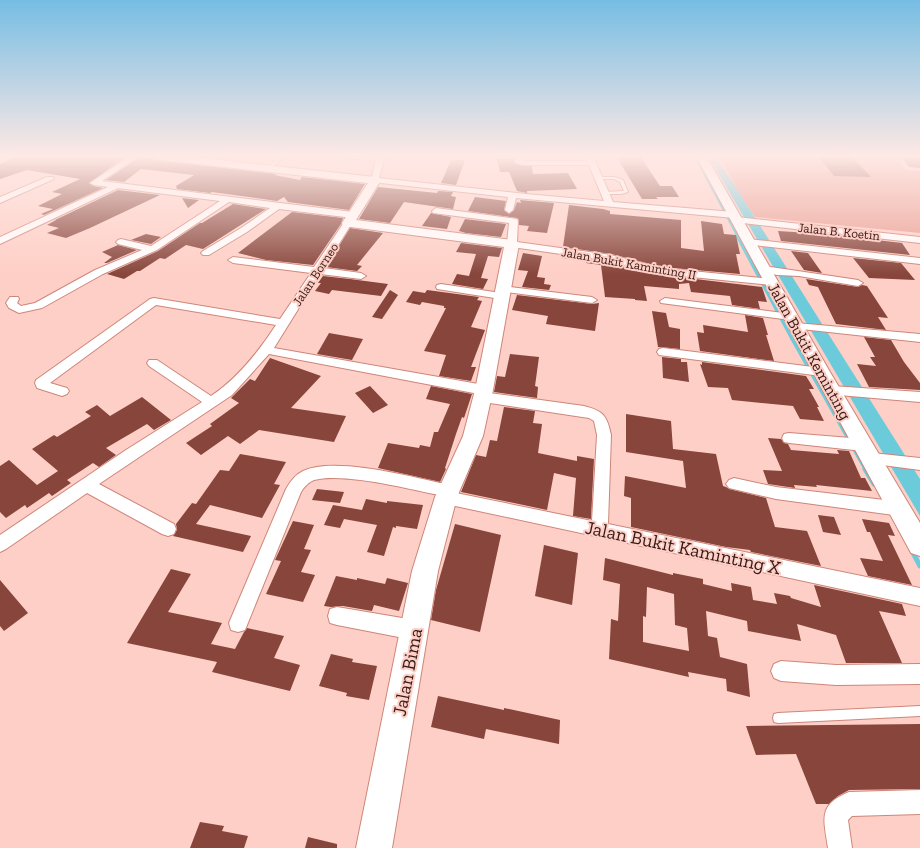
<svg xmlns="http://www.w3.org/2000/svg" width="920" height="848" font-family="'Zilla Slab',serif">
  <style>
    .green { fill: #e89d91 }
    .water { fill: #6ccbdb }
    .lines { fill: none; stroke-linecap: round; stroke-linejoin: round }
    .stream-far3 { stroke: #6ccbdb; stroke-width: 2.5 }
    .stream-far2 { stroke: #6ccbdb; stroke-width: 3 }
    .stream-far1 { stroke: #6ccbdb; stroke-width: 4 }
    .stream { stroke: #6ccbdb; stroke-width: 5 }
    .building { fill: #87453b; fill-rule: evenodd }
    .lane-casing { stroke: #ce8679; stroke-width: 2 }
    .street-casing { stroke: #ce8679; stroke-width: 2 }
    .secondary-casing { stroke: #ce8679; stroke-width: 2 }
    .lane { fill: #fff; fill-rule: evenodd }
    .street { fill: #fff; fill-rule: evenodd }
    .secondary { fill: #fff; fill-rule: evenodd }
    .labels { text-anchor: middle; stroke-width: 4; stroke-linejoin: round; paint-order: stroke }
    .far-street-label { font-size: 13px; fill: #351914; stroke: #fecfc6 }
    .street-label { font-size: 16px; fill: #351914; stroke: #fecfc6 }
    .near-street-label { font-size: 19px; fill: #351914; stroke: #fecfc6 }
  </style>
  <rect width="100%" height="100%" fill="#fecfc6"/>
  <!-- green -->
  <path class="green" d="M719 156H895L906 170 920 171V233L755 217 740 195Z"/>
  <!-- water -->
  <path class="water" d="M708 156H716L920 479V516Z"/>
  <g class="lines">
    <!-- stream-far3 -->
    <path class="stream-far3" d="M695 156 738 237"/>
    <!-- stream-far2 -->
    <path class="stream-far2" d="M737 236 792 339"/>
    <!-- stream-far1 -->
    <path class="stream-far1" d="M792 338 866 470"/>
    <!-- stream -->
    <g class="stream">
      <path d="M865 469 874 484"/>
      <path d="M911 549 920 566"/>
    </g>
  </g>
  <!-- building -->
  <g class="building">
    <path d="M16 156H127L89 183 93 186 103 188 44 215 41 214 53 209 38 206 62 194 52 192 80 179 27 170 0 179V164Z"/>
    <path d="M616 156H640L660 186H672L679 197H656L658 199H642Z"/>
    <path d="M818 156H851L871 177 834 176Z"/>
    <path d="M900 156H920V168L909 167Z"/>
    <path d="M140 157 150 158 154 160 276 174 275 175 300 180 302 177 365 184 349 210 288 202 284 197 277 201 212 192 210 193 177 189 176 186 194 175 141 169 124 182 106 180Z"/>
    <path d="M514 158V163L523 166H532L533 174 568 173 577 189 527 191V193L517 191 509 172H500L497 159Z"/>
    <path d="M451 160H465L456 185 441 183Z"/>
    <path d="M378 187 437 193 438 191 453 192 451 196 456 197 453 209 404 202 390 223 359 219Z"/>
    <path d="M118 190 160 195 90 228 66 238 47 233 59 228 47 225 56 220H55Z"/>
    <path d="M475 197 506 201 504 210 509 214 514 210 517 202 521 203 520 200 554 203 547 233 527 231 529 226 519 225V220L517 218 468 211Z"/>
    <path d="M182 198 199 200 188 208Z"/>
    <path d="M233 204 266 209 203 249 186 245 165 259 160 258 140 271H137L124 279 107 274 158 251 200 223H202Z"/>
    <path d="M569 205 603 209 610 211V214L681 220V248L704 251 701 221 722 224 724 234 736 235 740 254H736L740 274 662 267 611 254 563 247Z"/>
    <path d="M292 212 343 218 341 224 313 265 266 260 238 253Z"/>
    <path d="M431 213 451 217 447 229 422 226Z"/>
    <path d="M465 219 506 224 501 237 466 233 459 231Z"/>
    <path d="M350 228 383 233 357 265 362 266 357 271 326 267Z"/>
    <path d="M778 231 826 234 902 243 910 255 781 241Z"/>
    <path d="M146 234 161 237 151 244 131 240Z"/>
    <path d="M461 243 502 248 499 257 488 256 481 278 488 279 483 289 452 284 457 274 469 276 476 254 456 252Z"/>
    <path d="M118 245 137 250 107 263H104L112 257 102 252Z"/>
    <path d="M791 251 808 253 822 273 804 270Z"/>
    <path d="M523 253 542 256 537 277 545 278 544 284 551 285 549 290 522 287 528 271 518 270Z"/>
    <path d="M562 256 610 262 641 271 662 275 762 287 767 302 758 301 760 309 732 305 730 296 691 292 689 283 679 284V289L644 286 647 301 635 300V299L605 297 601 265 586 263 587 260 562 258Z"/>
    <path d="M853 258 901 263 915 280 869 278Z"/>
    <path d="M323 276 350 279 388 284 381 296 332 290 329 294 315 291 321 283H318Z"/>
    <path d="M806 279 858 287 862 285 867 286 888 318 878 317 886 330 836 324 818 287 809 285Z"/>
    <path d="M390 290 398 295 382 319 372 317Z"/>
    <path d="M427 290 479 297 477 300 482 301 471 327 485 330 471 367H476L471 381 439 376 446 355 424 351 446 308H444V306L422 302 420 305 406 302 413 291 425 293Z"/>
    <path d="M517 295 592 304 599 303 595 331 546 324 548 316 512 310Z"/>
    <path d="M652 311 666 313 669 327 680 329V349L658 347Z"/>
    <path d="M745 315 763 318 768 335H766L774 361 700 351 697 332 704 333 703 325 748 332Z"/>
    <path d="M329 333 363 339 352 360 317 354Z"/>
    <path d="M864 337 891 340 904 362 920 383V390L869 387 857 364 876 366 870 357H875Z"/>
    <path d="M510 354 539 357 535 386 538 387 537 398 494 392 497 376 505 377Z"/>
    <path d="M662 357 681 359V362H687L689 382 663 378Z"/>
    <path d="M270 358 321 376 291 408 346 416 334 442 259 430 240 444 228 436 201 455 186 443 212 426 210 424 239 403 231 398 250 379 255 381Z"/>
    <path d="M702 362 806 376 814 389H809L819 407H817L824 421 800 419 793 406 732 400 728 388 708 387 700 364 702 365Z"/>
    <path d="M370 386 388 405 373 413 355 393Z"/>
    <path d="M431 386 472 394 464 418 462 417 456 434 445 468 446 469 440 482 378 468 388 443 419 448 420 445 430 447 434 432H438L450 404 426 399Z"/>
    <path d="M142 397 171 420 154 430 147 424 106 448 116 455 99 467 93 463 67 480 71 483 52 496 49 493 27 508 25 505 6 518 0 512V466L9 460 37 485 58 471 32 449 54 435 57 437 91 416 85 412 97 405 110 416Z"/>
    <path d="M504 407 535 411 533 423 542 424 538 453 577 461V456L594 459 591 519 573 516 576 478 554 473 547 510 461 492 476 455 486 457 490 440 497 441Z"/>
    <path d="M626 414 671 421 673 449 716 454 723 486 726 487 729 489 766 498 775 527 807 531 821 566 751 552 750 550 726 547 631 527V498L624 496 625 476 686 488 683 461 626 452Z"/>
    <path d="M768 438 781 439 784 443 788 444 791 450 839 454 837 450 849 451 861 478H865L872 491 816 485 817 487 794 485 795 488 768 484 763 470 782 471Z"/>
    <path d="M240 454 286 462 274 484 280 485 262 518 210 505 196 524 251 536 243 552 173 536 177 530 176 524 192 503 196 504 220 470 229 471Z"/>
    <path d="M317 489 344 492 340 503 312 500Z"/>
    <path d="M366 499 387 503V501L423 505 417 529 396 526V528L393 527 384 556 367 552 377 525 344 519 340 528 324 525 333 505 362 510Z"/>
    <path d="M818 515 834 517 841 535 823 532Z"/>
    <path d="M862 519 889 523 895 536 888 535 912 585 868 576 860 558 883 561 870 532H867Z"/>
    <path d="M293 521 314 525 304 549 311 550 301 572 315 575 303 602 266 594 281 561 275 560Z"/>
    <path d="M455 524 501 535 480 632 431 620 436 590Z"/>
    <path d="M544 545 578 553 572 605 535 596Z"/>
    <path d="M605 558 673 575V573L703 579V584L732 591 731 583 751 587 753 600 777 604 774 593 790 596 791 598 821 607 814 585 902 604 906 616 879 611 902 663H846L836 635 797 624 801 641 748 631 747 621 706 611 708 636 717 638 720 657 747 664 750 697 727 691 726 679 688 672 689 677 609 659 611 619 618 621 620 584 603 580ZM647 587 674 594 675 625 687 628 689 651 643 642V616L646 617Z"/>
    <path d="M171 569 191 574 168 612 222 623 211 644 235 649 244 632 247 628 284 636 274 658 300 665 290 691 212 672 217 662 127 643Z"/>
    <path d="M336 576 357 580V578L385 584 387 578 408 583 399 611 374 605 372 611 343 606 331 607 324 606Z"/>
    <path d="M0 580 28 613 4 631 0 626Z"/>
    <path d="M331 654 353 659 352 662 377 666 369 700 346 696 347 693 319 686Z"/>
    <path d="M438 696 504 710V708L560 720 559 744 486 729 484 739 431 727Z"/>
    <path d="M920 724V789L849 790 838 796 829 804H816L796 754 756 755 746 726Z"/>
    <path d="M200 822 224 826 222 831 248 836 244 848H190Z"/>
    <path d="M308 837 337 844V848H305Z"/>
  </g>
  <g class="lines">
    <defs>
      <g id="lane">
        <path d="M216 156H221L211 163H209V161Z"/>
        <path d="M281 156H285L270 169H268V167Z"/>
        <path d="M351 157 380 158 382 159 380 160 350 159 349 158Z"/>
        <path d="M599 177H614L623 180 628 192 621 194H604L603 193 605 192 624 191 620 182 614 179H598V177Z"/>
        <path d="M920 706V716L778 723 774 722 773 718 774 714 778 713Z"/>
      </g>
      <g id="street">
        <path d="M130 156H139L102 181 353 212 357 215 353 218 279 209 247 232 209 255H203L201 253 203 251 241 228 270 208 229 202 157 250 103 274 42 308 19 313 9 308 6 303 10 297H18L19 299 17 303 21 306 35 303 95 270 142 250 118 244 116 242 118 240 121 239 151 246 220 201 118 188 0 244V237L108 187 94 185 90 183Z"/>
        <path d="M377 156H385L379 178 526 194 604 201 589 165H523L515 162 516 156H524L523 161H587L585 156H593L613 202 734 212 738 215 734 218 516 198 513 210 509 213 505 210 508 197 372 182 371 180Z"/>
        <path d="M47 177H53L54 179 0 203V197Z"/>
        <path d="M436 208 517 219 518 221 517 242 611 255 662 268 771 279 776 282 771 285 662 274 641 270 610 261 512 247 507 244 509 223 433 213 432 211Z"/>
        <path d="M737 217 920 237V243L734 222 733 220 734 218Z"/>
        <path d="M348 220 352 223 324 268 361 273 366 276 361 279 320 274 274 348 484 385 489 387 491 390 489 393 584 406C603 411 607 415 611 435L608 524 920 588V606L446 504 440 502 438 497 439 495C409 489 343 472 314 480 309 482 304 487 301 492L245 630 238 632 231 630 229 623 286 489C290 482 295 475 303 471 335 456 413 477 449 485L455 486 456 493 592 521 597 435 594 421 589 418 483 402 478 400 476 397 479 394 269 354 232 395 99 484 174 524 176 529 174 534 168 536 162 534 87 493 6 549 0 552V535L126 450 202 402 149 366 147 363 149 360H157L211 396C237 379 259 351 276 325L156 305 50 383 67 388 69 391 67 394 62 396 37 388 35 383 36 380 150 299 154 298 280 319 311 273 233 263 228 260 233 257 314 267 345 221Z"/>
        <path d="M748 239 920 258V264L745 244 743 242Z"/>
        <path d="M764 266 858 280 863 283 858 286 799 276 777 275 760 271 759 269Z"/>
        <path d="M441 284 501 293 506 296 501 299 437 289 436 287 437 285Z"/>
        <path d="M502 286 592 297 597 300 592 303 498 291 497 289Z"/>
        <path d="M665 298 791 314 795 315 797 317 795 319 791 320 661 303 660 301Z"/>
        <path d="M796 323 920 334V342L792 328 790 326 792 324Z"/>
        <path d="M663 348 821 368 825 369 827 372 825 375 821 376 659 355 657 352 659 349Z"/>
        <path d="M832 386 920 392V402L827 394 825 391 827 388Z"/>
        <path d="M789 433 863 439 868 441 870 445 868 449 863 451 789 443 784 442 782 438 784 434Z"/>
        <path d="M872 453 920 458V470L867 463 865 459 867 455Z"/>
        <path d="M734 478 776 487 901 502 907 504 909 509 907 514 901 516 776 499 729 488 726 484 729 480Z"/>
        <path d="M337 607 414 620 421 623 424 630 421 637 414 640 337 625 330 623 328 616 330 609Z"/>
        <path d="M781 661 836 665 920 664V684L836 685 781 681 774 678 771 671 774 664Z"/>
        <path d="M920 790V814L852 816 848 820 852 848H828C824 819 817 805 849 792Z"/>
      </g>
      <g id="secondary">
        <path d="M149 156H183L375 177 379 178 381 180 356 220 512 240 517 241 519 244 493 390 483 436 457 497 438 571 392 848H356L412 571 435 497 463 436 475 390 504 247 343 226 342 223 368 183 154 159Z"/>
        <path d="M696 156H706L830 372 920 523V556L911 553Z"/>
      </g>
    </defs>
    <!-- lane casing -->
    <use href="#lane" class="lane-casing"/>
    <!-- street casing -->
    <use href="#street" class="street-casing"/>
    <!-- secondary casing -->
    <use href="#secondary" class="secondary-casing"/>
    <!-- lane -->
    <use href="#lane" class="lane"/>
    <!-- street -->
    <use href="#street" class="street"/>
    <!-- secondary -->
    <use href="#secondary" class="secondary"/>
  </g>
  <!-- sky -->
  <linearGradient id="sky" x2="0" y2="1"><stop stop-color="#76bde3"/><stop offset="0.57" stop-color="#ffe9e5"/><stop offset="1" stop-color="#ffe9e5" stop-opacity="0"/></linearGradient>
  <rect width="920" height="275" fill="url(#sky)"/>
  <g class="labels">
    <!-- far-street labels -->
    <g class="far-street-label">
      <text transform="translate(839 231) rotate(6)" y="5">Jalan B. Koetin</text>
      <text transform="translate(629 263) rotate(10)" y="5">Jalan Bukit Kaminting II</text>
      <text transform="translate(315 274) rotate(-57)" y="5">Jalan Borneo</text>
    </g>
    <!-- street labels -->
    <g class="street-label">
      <text transform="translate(810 351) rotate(61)" y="6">Jalan Bukit Keminting</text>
    </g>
    <!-- near-street labels -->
    <g class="near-street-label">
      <text transform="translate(683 547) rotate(12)" y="7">Jalan Bukit Kaminting X</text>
      <text transform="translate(407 672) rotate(-79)" y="7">Jalan Bima</text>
    </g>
  </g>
</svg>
